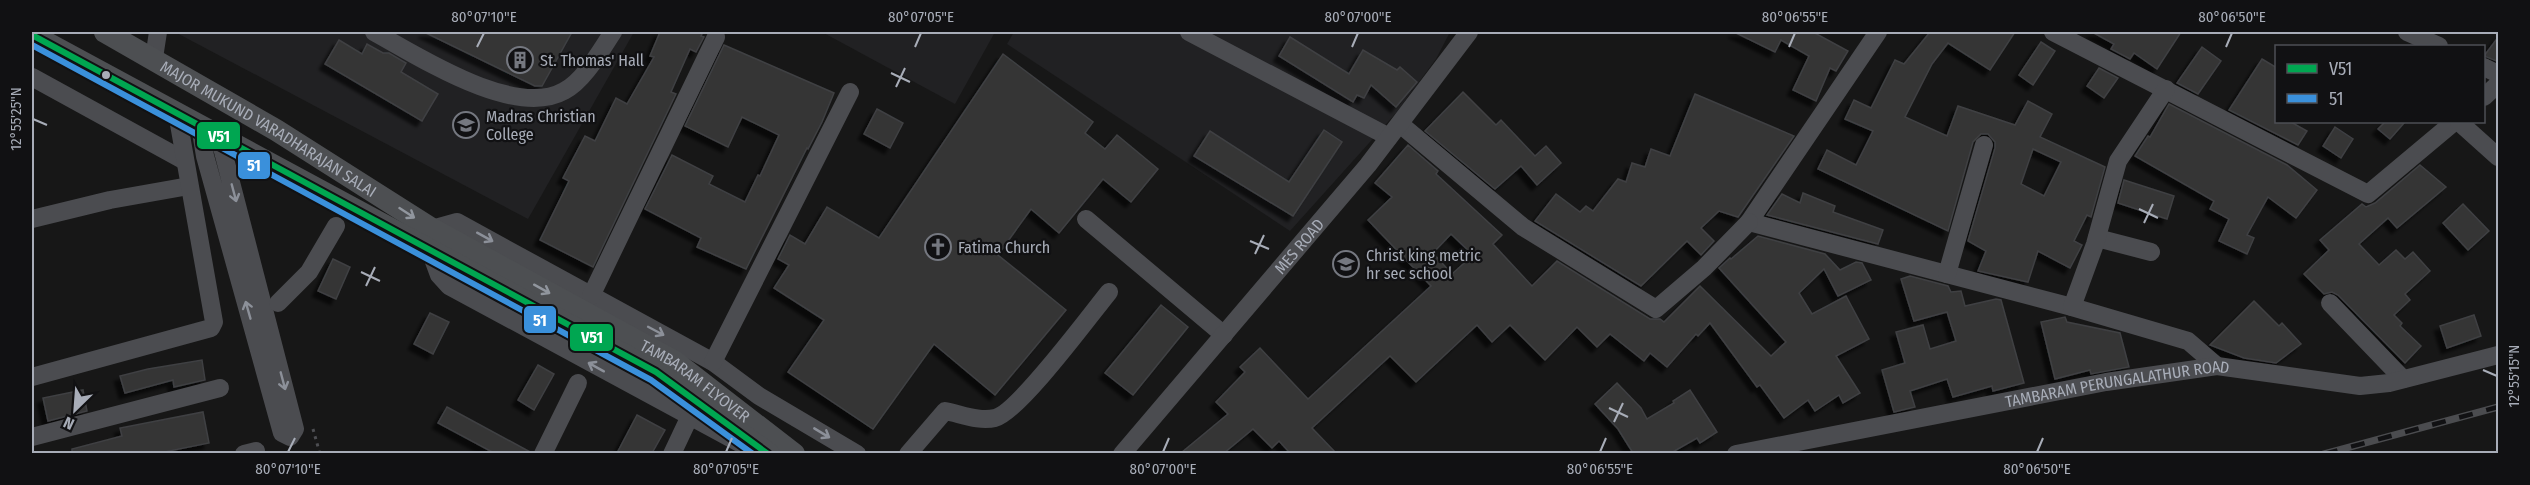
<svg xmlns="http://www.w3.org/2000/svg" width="2530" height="485" font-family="'Fira Sans Condensed',sans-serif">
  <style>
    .built { fill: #212123 }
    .building { fill: #353536; stroke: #3f4043; stroke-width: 1.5; fill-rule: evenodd; filter: url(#shadow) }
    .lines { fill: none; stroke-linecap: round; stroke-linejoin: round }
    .path { stroke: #4d4e52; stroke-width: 3; stroke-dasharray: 3 4.5; stroke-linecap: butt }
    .minor { stroke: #4b4c50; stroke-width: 18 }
    .major { stroke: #4d4f52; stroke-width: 22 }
    .rail-casing { stroke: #4b4c4f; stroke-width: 7 }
    .rail { stroke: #111113; stroke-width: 4.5; stroke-dasharray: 14; stroke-linecap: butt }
    .bus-1-casing { stroke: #111113; stroke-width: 10 }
    .bus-2-casing { stroke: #111113; stroke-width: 10 }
    .bus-1 { stroke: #00a651; stroke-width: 6 }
    .bus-2 { stroke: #3a90db; stroke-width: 6 }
    .oneway { stroke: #8c9099 }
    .oneway2 { stroke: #91969e }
    .ticks { fill: none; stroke: #a8adb8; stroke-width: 2 }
    .bus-dot { fill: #a8adb8; stroke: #111113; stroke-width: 2 }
    .labels { text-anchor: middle; stroke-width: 4.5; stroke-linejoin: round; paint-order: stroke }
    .poi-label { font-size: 16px; fill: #a8adb8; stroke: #111113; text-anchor: start }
    .street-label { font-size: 16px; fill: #a8adb8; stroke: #111113 }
    .line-badge { stroke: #111113; stroke-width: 2 }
    .badge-label { font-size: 16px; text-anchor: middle; font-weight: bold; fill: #fff }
    .neatline { fill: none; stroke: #a8adb8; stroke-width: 2 }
    .ticks-label { font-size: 15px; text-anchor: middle; fill: #a8adb8 }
  </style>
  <defs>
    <filter id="shadow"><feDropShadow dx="-5.5" dy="5.5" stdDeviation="1.5" flood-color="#0009"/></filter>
  </defs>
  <rect width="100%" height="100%" fill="#171717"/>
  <!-- built -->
  <g class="built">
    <path d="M175 32H634L528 219Z"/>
    <path d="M822 32H995L955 104Z"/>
    <path d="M1014 32H1450L1436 59 1396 113 1290 231 1007 44Z"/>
  </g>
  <!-- building -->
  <g class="building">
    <path d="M424 32H572L542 86H535Z"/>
    <path d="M660 32H703L701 36 704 37 696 52 690 49 671 92 676 94 593 267 540 240 569 181 563 178 585 136 595 141 616 98 627 104 654 57 650 56Z"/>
    <path d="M1734 32H1813L1848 51 1836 71 1830 68 1816 101 1793 90 1809 56 1781 40 1775 52Z"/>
    <path d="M1930 32H2015L1990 70 1948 43 1932 64 1905 117 1947 136 1958 106 2015 125 2028 101 2052 114 2040 137 2105 167 2091 217 2087 215 2074 241 2082 245 2070 268 2038 251 2028 282 1978 271 1986 251 1968 241 1995 148V142L1988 134H1981L1973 142 1948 231 1818 169 1827 150 1856 165 1873 131 1845 119 1854 100 1871 108 1895 60 1904 64ZM2033 149 2061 162 2044 196 2021 184Z"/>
    <path d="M2092 32H2181L2157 69 2134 53 2130 59 2111 49 2114 44Z"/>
    <path d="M2499 36V62L2484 56Z"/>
    <path d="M1290 37 1349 74 1363 50 1397 70 1400 67 1417 82 1396 107 1371 85 1364 98 1357 95 1353 102 1279 56Z"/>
    <path d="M339 40 362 54 367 44 383 53H389L406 63 401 72 438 94 422 121 325 64Z"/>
    <path d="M2041 42 2055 51 2033 85 2019 75Z"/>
    <path d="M724 45 834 93 822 122 808 149 807 148 746 269 697 247 701 238 645 209 672 155 713 176 709 184 745 202 758 175 760 176 779 135 742 117 728 147 685 126Z"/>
    <path d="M2202 47 2221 61 2198 94 2177 83Z"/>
    <path d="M1003 54 1093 122 1085 133 1105 149 1117 135 1158 169 1131 202 1103 179 1059 233 1031 209 998 255 1066 310 995 395 934 344 873 429 788 372 824 320 774 288 789 265 778 259 790 235 805 244 827 207 879 238Z"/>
    <path d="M2262 59 2277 68V122H2291L2307 131 2298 145 2229 110Z"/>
    <path d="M2099 68 2118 78 2104 98 2087 86Z"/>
    <path d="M1463 92 1496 125 1501 120 1535 156 1546 146 1561 163 1537 185 1521 166 1495 189 1425 131Z"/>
    <path d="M1695 94 1794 136 1738 217 1719 211 1701 228 1714 241 1701 255 1687 241 1641 286 1535 221 1556 194 1580 212 1586 206 1593 211 1618 179 1626 182 1632 163 1645 167 1651 149 1670 156Z"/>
    <path d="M2169 104 2287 165 2317 190 2296 218 2268 197 2247 235 2254 238 2247 254 2219 241 2229 219 2210 209 2214 201 2135 156 2148 136 2150 137Z"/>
    <path d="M877 109 903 123 890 148 864 134Z"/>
    <path d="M2385 122H2405L2390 139 2378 129Z"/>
    <path d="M2335 127 2353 139 2341 158 2323 146Z"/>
    <path d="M1324 130 1342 142 1293 216 1194 156 1210 131 1289 182Z"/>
    <path d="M1408 145 1438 171 1436 174 1502 235 1493 244 1532 286 1557 261 1650 319H1660L1664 322 1700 286 1771 356 1786 342 1719 268 1730 258 1731 259 1758 236 1825 254 1840 270 1856 262 1862 263 1871 280 1838 296 1824 269 1799 293 1812 314 1846 296 1869 339 1836 356 1860 393 1843 403 1839 395 1815 411 1808 400 1784 418 1760 385 1757 387 1710 323 1698 336 1696 334 1667 367 1650 353 1644 361 1610 334 1597 347 1577 327 1545 360 1510 325 1492 342 1477 325 1416 382 1390 356 1312 428 1336 453H1290L1279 441 1272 448 1253 429 1224 453H1181L1228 414 1216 402 1245 372 1240 367 1260 348 1308 399 1431 286 1368 220 1392 197 1375 183ZM1451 234 1473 255 1452 274 1433 253Z"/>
    <path d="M2420 165 2446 187 2397 228 2388 218 2359 244 2379 265 2396 250 2405 259 2413 252 2430 271 2405 294 2410 300 2394 315 2402 323 2400 326 2421 346 2405 363 2338 295 2332 292 2324 294 2304 274 2329 250 2320 240 2362 204 2366 207 2375 203Z"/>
    <path d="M2124 180 2174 196 2167 219 2118 203Z"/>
    <path d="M1803 193 1835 206 1833 212 1883 230 1878 244 1767 215 1782 194 1800 203Z"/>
    <path d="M2463 204 2489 231 2468 250 2443 223Z"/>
    <path d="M333 259 350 267 336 299 318 291Z"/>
    <path d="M1910 276 1948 286 1951 292 1961 291 1965 306 1996 299 2001 300 2024 383 1993 391 1992 386 1953 397 1947 379 1910 391 1915 407 1894 412 1882 370 1905 363 1896 332 1923 325 1930 349 1956 341 1947 312 1914 321 1901 279Z"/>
    <path d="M2254 301 2279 326 2282 323 2301 344 2276 363 2244 358 2210 345Z"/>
    <path d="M1161 305 1188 327 1133 395 1105 373Z"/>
    <path d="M430 313 449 322 433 354 414 344Z"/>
    <path d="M2474 315 2481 336 2447 348 2440 326Z"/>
    <path d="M2065 317 2067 322 2120 333 2129 367 2091 374 2090 370 2055 379 2041 322Z"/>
    <path d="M202 360 205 380 174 387 173 380 125 393 120 376 148 369Z"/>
    <path d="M538 365 554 374 534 410 518 400Z"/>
    <path d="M1617 383 1641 408 1647 419 1674 403 1673 401 1690 390 1717 432 1700 443 1697 438 1671 453H1633L1618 429 1595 404Z"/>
    <path d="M83 390 87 411 48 421 43 398Z"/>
    <path d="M447 407 532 453H494L438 423Z"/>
    <path d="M203 412 209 443 164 452V453H72V449L122 436 120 428Z"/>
    <path d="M637 415 665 430 652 453H617Z"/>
  </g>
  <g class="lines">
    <!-- path -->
    <path class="path" d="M313 429 320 454"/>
    <!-- minor -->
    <g class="minor">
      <path d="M374 32C418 56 514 119 564 91 584 81 601 50 613 32"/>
      <path d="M1189 32 1389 137"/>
      <path d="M1878 32 1749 222 2072 307 2188 341 2217 366"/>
      <path d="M2053 32 2368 194 2454 122"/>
      <path d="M2407 32 2439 46"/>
      <path d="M154 58 158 32"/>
      <path d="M2484 67 2498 74"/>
      <path d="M32 77 185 161"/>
      <path d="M2484 97 2498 84"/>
      <path d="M2459 122 2498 157"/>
      <path d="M1400 124 1523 227 1656 309 1704 268 1749 222"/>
      <path d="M200 126 205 156 282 433 290 437 295 429 219 136"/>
      <path d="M32 219 110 200 189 186"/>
      <path d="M1086 219 1224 335"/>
      <path d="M432 229 457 222 713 362 759 396 857 454"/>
      <path d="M2097 238 2151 252"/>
      <path d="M429 248 439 275 449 286 747 447"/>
      <path d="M1947 274 1984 145"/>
      <path d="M591 296 716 37"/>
      <path d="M278 303 309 272 336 226"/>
      <path d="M2330 303 2403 379"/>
      <path d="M2072 307 2095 244 2118 161 2166 89"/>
      <path d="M713 362 850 92"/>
      <path d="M32 377 211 328 214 322 177 113"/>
      <path d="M32 437 220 388"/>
      <path d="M244 454 256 451"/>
      <path d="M543 454 578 383"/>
      <path d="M672 454 689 418"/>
      <path d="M908 454 945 411C961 414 979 422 995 418 1018 413 1091 314 1109 292"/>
      <path id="s1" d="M1122 454 1368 165 1469 32"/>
      <path id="s2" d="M1736 454 2106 382 2217 366 2360 386 2389 383 2498 355"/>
    </g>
    <!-- major -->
    <g class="major">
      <path id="s3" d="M105 32 276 130 432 229 675 362 794 454"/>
      <path d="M32 35 656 372 769 454"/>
    </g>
    <defs>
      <path id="rail" d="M2324 454 2498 407"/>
    </defs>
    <!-- rail casing -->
    <use href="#rail" class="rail-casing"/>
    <!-- rail -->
    <use href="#rail" class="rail"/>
    <defs>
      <path id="bus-1" d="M32 35 656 372 768 454"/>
      <path id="bus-2" d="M32 45 651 380 753 454"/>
    </defs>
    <!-- bus-1 casing -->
    <use href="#bus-1" class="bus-1-casing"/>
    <!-- bus-2 casing -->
    <use href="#bus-2" class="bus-2-casing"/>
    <!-- bus-1 -->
    <use href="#bus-1" class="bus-1"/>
    <!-- bus-2 -->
    <use href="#bus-2" class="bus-2"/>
  </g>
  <!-- one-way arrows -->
  <defs><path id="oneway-shaft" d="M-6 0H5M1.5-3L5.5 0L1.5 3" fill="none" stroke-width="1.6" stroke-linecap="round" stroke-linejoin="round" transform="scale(1.5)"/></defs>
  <g class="oneway">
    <use href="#oneway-shaft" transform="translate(234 193) rotate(75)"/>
    <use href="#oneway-shaft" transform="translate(485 237) rotate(29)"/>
    <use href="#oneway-shaft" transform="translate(248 310) rotate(-106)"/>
    <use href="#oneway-shaft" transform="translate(656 331) rotate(28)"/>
    <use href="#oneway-shaft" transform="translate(596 367) rotate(-151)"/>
    <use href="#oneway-shaft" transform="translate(283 381) rotate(75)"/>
    <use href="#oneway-shaft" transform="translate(822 433) rotate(31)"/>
  </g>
  <g class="oneway2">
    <use href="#oneway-shaft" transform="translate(407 213) rotate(33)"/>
    <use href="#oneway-shaft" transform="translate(542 289) rotate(29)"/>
  </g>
  <!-- ticks -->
  <path class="ticks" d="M477 47 484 33M915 47 921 33M1352 47 1358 33M1789 47 1795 33M2226 47 2232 33M891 73 910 82M896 87 905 68M33 119 47 125M2139 209 2158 218M2144 223 2153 204M1250 241 1269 249M1255 254 1264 235M361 272 380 281M366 286 375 267M2483 370 2497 376M1609 408 1628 417M1614 422 1623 403M288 452 295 438M726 452 732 438M1163 452 1169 438M1600 452 1606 438M2037 452 2043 438"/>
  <!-- icons -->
  <defs>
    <symbol id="building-ring" viewBox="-11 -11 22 22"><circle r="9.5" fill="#111113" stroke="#757880" stroke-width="1.5"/><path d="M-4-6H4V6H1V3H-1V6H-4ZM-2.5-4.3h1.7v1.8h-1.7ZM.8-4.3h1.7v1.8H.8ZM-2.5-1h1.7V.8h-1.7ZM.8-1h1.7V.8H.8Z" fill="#757880"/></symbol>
    <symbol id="university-ring" viewBox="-11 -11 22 22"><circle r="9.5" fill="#111113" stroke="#757880" stroke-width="1.5"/><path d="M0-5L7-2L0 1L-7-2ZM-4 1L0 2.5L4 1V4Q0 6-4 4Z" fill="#757880"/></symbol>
    <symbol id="church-ring" viewBox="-11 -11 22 22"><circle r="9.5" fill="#111113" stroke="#757880" stroke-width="1.5"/><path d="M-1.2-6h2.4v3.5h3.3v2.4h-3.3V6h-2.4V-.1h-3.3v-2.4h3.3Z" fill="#757880"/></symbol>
    <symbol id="school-ring" viewBox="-11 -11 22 22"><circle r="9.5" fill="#111113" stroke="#757880" stroke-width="1.5"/><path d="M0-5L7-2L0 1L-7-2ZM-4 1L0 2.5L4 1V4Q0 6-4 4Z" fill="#757880"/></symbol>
  </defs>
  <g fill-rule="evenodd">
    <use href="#building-ring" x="505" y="45" width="30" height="30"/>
    <use href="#university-ring" x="451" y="110" width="30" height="30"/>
    <use href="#church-ring" x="923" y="232" width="30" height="30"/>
    <use href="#school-ring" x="1331" y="249" width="30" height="30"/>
  </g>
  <!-- markers -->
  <circle class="bus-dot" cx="106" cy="75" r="5"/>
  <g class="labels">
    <!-- poi labels -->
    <g class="poi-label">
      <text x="540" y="66">St. Thomas' Hall</text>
      <text x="486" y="122">Madras Christian<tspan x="486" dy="18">College</tspan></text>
      <text x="958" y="253">Fatima Church</text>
      <text x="1366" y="261">Christ king metric<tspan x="1366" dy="18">hr sec school</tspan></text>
    </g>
    <!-- street labels -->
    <g class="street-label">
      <text dy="6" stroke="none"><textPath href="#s3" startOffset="190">MAJOR MUKUND VARADHARAJAN SALAI</textPath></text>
      <text dy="6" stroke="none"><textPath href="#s1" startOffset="273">MES ROAD</textPath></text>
      <text dy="6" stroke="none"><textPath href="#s3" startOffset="686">TAMBARAM FLYOVER</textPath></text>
      <text dy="6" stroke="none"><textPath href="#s2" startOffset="388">TAMBARAM PERUNGALATHUR ROAD</textPath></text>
    </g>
  </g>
  <g class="line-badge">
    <rect x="196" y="121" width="45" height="29" rx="6" fill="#00a651"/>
    <rect x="237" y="151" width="34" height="29" rx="6" fill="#3a90db"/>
    <rect x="523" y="305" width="34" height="29" rx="6" fill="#3a90db"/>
    <rect x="569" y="323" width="45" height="29" rx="6" fill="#00a651"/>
  </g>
  <g class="badge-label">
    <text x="219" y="142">V51</text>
    <text x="254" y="171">51</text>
    <text x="540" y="326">51</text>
    <text x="592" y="343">V51</text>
  </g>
  <!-- border -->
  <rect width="2530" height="485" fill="none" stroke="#111113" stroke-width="66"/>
  <!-- legend -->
  <rect x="2275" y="45" width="210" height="78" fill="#111113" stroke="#4d4f55" stroke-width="1.5"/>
  <rect x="2287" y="64" width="30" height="9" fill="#00a651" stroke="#4d4f55" stroke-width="1.5"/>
  <text x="2329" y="75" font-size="18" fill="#a8adb8">V51</text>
  <rect x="2287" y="94" width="30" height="9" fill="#3a90db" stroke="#4d4f55" stroke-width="1.5"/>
  <text x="2329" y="105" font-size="18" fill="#a8adb8">51</text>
  <!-- north arrow -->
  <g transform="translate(75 410) rotate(205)" stroke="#111113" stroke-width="4.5" paint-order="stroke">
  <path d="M0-4.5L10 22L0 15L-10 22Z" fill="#a8adb8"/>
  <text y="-9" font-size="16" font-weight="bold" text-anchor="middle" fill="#a8adb8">N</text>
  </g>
  <rect x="33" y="33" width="2464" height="419" class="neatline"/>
  <g class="ticks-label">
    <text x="484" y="22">80°07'10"E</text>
    <text x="921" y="22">80°07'05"E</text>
    <text x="1358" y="22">80°07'00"E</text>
    <text x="1795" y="22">80°06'55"E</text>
    <text x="2232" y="22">80°06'50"E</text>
    <text transform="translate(16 119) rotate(-90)" y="5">12°55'25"N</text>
    <text transform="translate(2514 376) rotate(-90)" y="5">12°55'15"N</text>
    <text x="288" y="474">80°07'10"E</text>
    <text x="726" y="474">80°07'05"E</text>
    <text x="1163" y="474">80°07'00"E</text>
    <text x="1600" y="474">80°06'55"E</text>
    <text x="2037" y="474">80°06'50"E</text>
  </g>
</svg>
